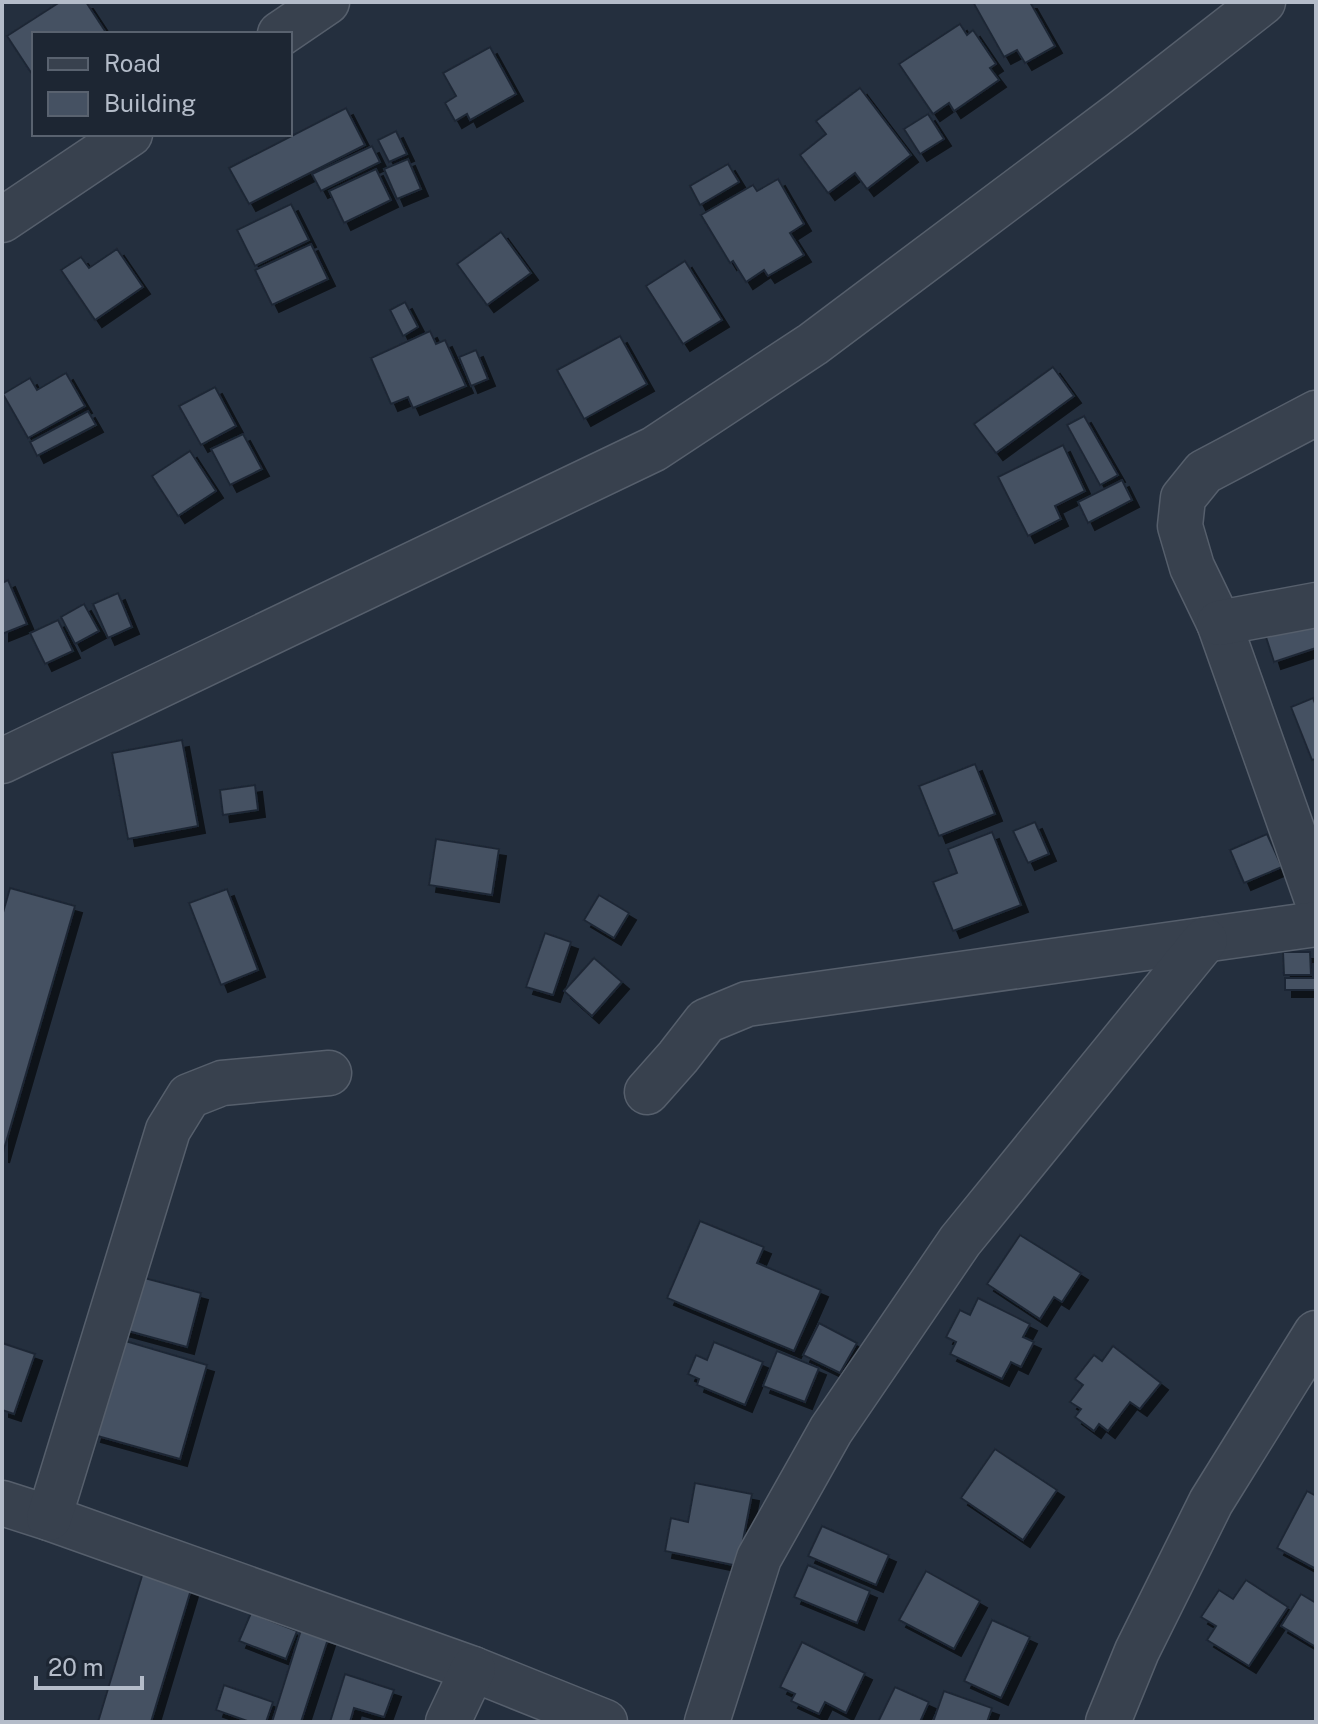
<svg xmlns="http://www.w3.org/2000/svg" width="1318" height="1724" font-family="'Public Sans',sans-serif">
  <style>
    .building { fill: #455162; stroke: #1f2835; stroke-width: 2; filter: url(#shadow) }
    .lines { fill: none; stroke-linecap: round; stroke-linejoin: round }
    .minor-casing { stroke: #565f6c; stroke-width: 47 }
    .minor { stroke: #38414e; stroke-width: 44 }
  </style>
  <defs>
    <filter id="shadow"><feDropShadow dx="7" dy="7" stdDeviation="0" flood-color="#0009"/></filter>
  </defs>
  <rect width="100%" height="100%" fill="#242f3e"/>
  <!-- building -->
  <g class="building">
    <path d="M60 2H86L107 34H34V77L7 36Z"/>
    <path d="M973 2H1030L1055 46 1025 63 1017 50 1004 57Z"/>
    <path d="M960 24 967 35 973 30 996 64 990 68 999 80 954 111 949 103 933 114 899 64Z"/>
    <path d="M490 47 516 94 470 120 467 114 455 121 445 103 456 96 443 73Z"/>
    <path d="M860 88 911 155 867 189 855 173 828 193 800 155 826 134 816 121Z"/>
    <path d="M346 108 365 145 249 204 229 168Z"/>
    <path d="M928 114 944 139 920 154 904 129Z"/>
    <path d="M396 131 407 154 389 162 378 140Z"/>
    <path d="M372 146 380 162 321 191 312 174Z"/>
    <path d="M408 159 421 189 397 199 384 169Z"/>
    <path d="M728 164 739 182 700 205 690 186Z"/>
    <path d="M376 169 391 200 344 223 329 191Z"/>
    <path d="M778 179 804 224 790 233 804 255 768 276 764 270 746 282 733 261 730 263 701 215 753 185 757 191Z"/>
    <path d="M291 204 309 240 255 266 237 230Z"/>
    <path d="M501 232 531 273 487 305 457 264Z"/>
    <path d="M311 244 328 279 272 305 255 270Z"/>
    <path d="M117 249 143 287 95 320 61 270 81 257 89 268Z"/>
    <path d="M685 261 722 320 683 344 646 286Z"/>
    <path d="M405 302 418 327 403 336 390 310Z"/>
    <path d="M430 331 436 344 445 340 466 386 413 408 408 397 391 404 371 358Z"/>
    <path d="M620 336 647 384 584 419 557 370Z"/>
    <path d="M476 350 488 379 471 386 459 357Z"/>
    <path d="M1053 367 1074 396 996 453 974 424Z"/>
    <path d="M66 373 85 406 28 438 3 394 30 378 37 390Z"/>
    <path d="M215 387 236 426 201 445 179 406Z"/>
    <path d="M88 411 96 425 37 456 30 442Z"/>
    <path d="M1084 416 1118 475 1100 485 1067 425Z"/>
    <path d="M243 434 262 469 230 485 211 449Z"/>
    <path d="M1063 445 1085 491 1055 506 1061 519 1028 536 998 477Z"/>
    <path d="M190 451 216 491 178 516 152 476Z"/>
    <path d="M1122 480 1132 500 1088 523 1078 502Z"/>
    <path d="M8 580 27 624 2 634V583Z"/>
    <path d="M118 593 132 627 108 638 93 604Z"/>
    <path d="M84 604 99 631 75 644 61 617Z"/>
    <path d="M1316 617V648L1274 662 1265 634Z"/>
    <path d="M58 620 73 651 45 664 30 633Z"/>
    <path d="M1313 698 1316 706V759L1312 760 1291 707Z"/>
    <path d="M182 740 198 826 128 839 112 753Z"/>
    <path d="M975 764 995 814 939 836 919 786Z"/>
    <path d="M255 785 258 810 223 815 220 790Z"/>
    <path d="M1035 822 1049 854 1028 863 1013 831Z"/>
    <path d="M992 832 1021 905 953 931 933 882 957 873 948 849Z"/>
    <path d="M1267 834 1282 867 1244 883 1230 850Z"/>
    <path d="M436 839 499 849 492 895 429 885Z"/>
    <path d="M10 888 75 906 2 1156V916Z"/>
    <path d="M227 889 258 970 221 985 189 903Z"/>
    <path d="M599 895 629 913 614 938 584 920Z"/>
    <path d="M545 933 571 942 553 995 526 987Z"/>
    <path d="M1283 952H1310L1311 975H1284Z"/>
    <path d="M594 958 622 982 592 1016 564 991Z"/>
    <path d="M1313 964H1316V990H1285V978H1313Z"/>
    <path d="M700 1221 764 1247 757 1263 821 1290 794 1351 667 1298Z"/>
    <path d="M1020 1235 1081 1273 1062 1302 1054 1297 1040 1319 987 1284Z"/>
    <path d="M137 1276 201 1293 187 1347 121 1329Z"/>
    <path d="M978 1298 1030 1324 1023 1337 1034 1342 1021 1367 1011 1362 1002 1379 950 1354 956 1342 946 1337 960 1310 970 1315Z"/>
    <path d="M819 1323 857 1343 840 1373 803 1355Z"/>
    <path d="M122 1340 207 1365 180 1459 94 1435Z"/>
    <path d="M714 1342 763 1362 745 1405 697 1385 699 1379 688 1374 696 1355 707 1360Z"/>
    <path d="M2 1343 35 1354 14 1414 2 1410Z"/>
    <path d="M1113 1346 1161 1383 1140 1409 1130 1402 1108 1431 1099 1424 1094 1431 1075 1417 1081 1409 1070 1402 1083 1385 1075 1379 1094 1355 1102 1361Z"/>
    <path d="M777 1351 819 1368 805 1402 763 1386Z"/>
    <path d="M995 1449 1057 1490 1023 1540 961 1498Z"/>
    <path d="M695 1483 752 1494 738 1566 665 1551 671 1518 688 1522Z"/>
    <path d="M1307 1491 1316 1496V1569L1277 1548Z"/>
    <path d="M822 1526 889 1555 876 1585 808 1556Z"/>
    <path d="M808 1565 870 1591 857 1623 794 1597Z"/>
    <path d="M144 1569 193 1583 151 1722H98Z"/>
    <path d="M926 1571 980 1601 954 1649 899 1620Z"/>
    <path d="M1246 1580 1288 1607 1249 1666 1207 1640 1216 1626 1201 1617 1219 1590 1233 1599Z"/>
    <path d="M1301 1594 1316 1603V1647L1281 1626Z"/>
    <path d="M251 1613 297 1631 286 1659 239 1641Z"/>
    <path d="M992 1620 1030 1637 1001 1698 964 1681Z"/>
    <path d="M301 1630 328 1639 301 1722H272Z"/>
    <path d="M802 1642 865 1673 846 1713 825 1702 819 1714 791 1701 795 1694 780 1687Z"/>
    <path d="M345 1674 394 1690 384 1717 354 1708 350 1722H330Z"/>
    <path d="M224 1685 273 1702 266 1722H250L216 1710Z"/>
    <path d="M895 1687 929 1702 920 1722H878Z"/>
    <path d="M944 1691 992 1708 987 1722H933Z"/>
  </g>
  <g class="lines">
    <defs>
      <g id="minor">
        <path d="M280 34 327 2"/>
        <path d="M2 220 130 134"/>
        <path d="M1316 413 1204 472 1183 498 1180 526 1192 567 1219 623 1316 897"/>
        <path d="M1219 623 1316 605"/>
        <path d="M2 761 654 449 813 344 1121 113 1263 2"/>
        <path d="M647 1092 678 1057 706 1021 747 1004 1316 924"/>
        <path d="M2 1503 49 1518 473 1669 605 1722"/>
        <path d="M49 1518 168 1130 189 1096 222 1083 329 1073"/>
        <path d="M448 1722 473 1669"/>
        <path d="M707 1722 759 1558 831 1430 960 1241 1205 940"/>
        <path d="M1108 1722 1137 1651 1211 1502 1316 1333"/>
      </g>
    </defs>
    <!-- minor casing -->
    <use href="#minor" class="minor-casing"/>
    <!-- minor -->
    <use href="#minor" class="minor"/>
  </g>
  <!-- border -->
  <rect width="1318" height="1724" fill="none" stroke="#b4bcc9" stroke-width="8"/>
  <!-- legend -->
  <rect x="32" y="32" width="260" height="104" fill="#1d2633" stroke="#59626f" stroke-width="2"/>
  <rect x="48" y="58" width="40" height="12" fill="#38414e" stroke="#59626f" stroke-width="2"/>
  <text x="104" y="72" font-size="24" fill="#b4bcc9">Road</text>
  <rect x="48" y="92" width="40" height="24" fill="#455162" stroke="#59626f" stroke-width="2"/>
  <text x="104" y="112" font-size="24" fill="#b4bcc9">Building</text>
  <!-- scale -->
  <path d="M36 1676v12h106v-12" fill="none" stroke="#b4bcc9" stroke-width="4"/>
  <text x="48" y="1676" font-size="24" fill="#b4bcc9" stroke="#1d2633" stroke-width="6" paint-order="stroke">20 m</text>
</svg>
